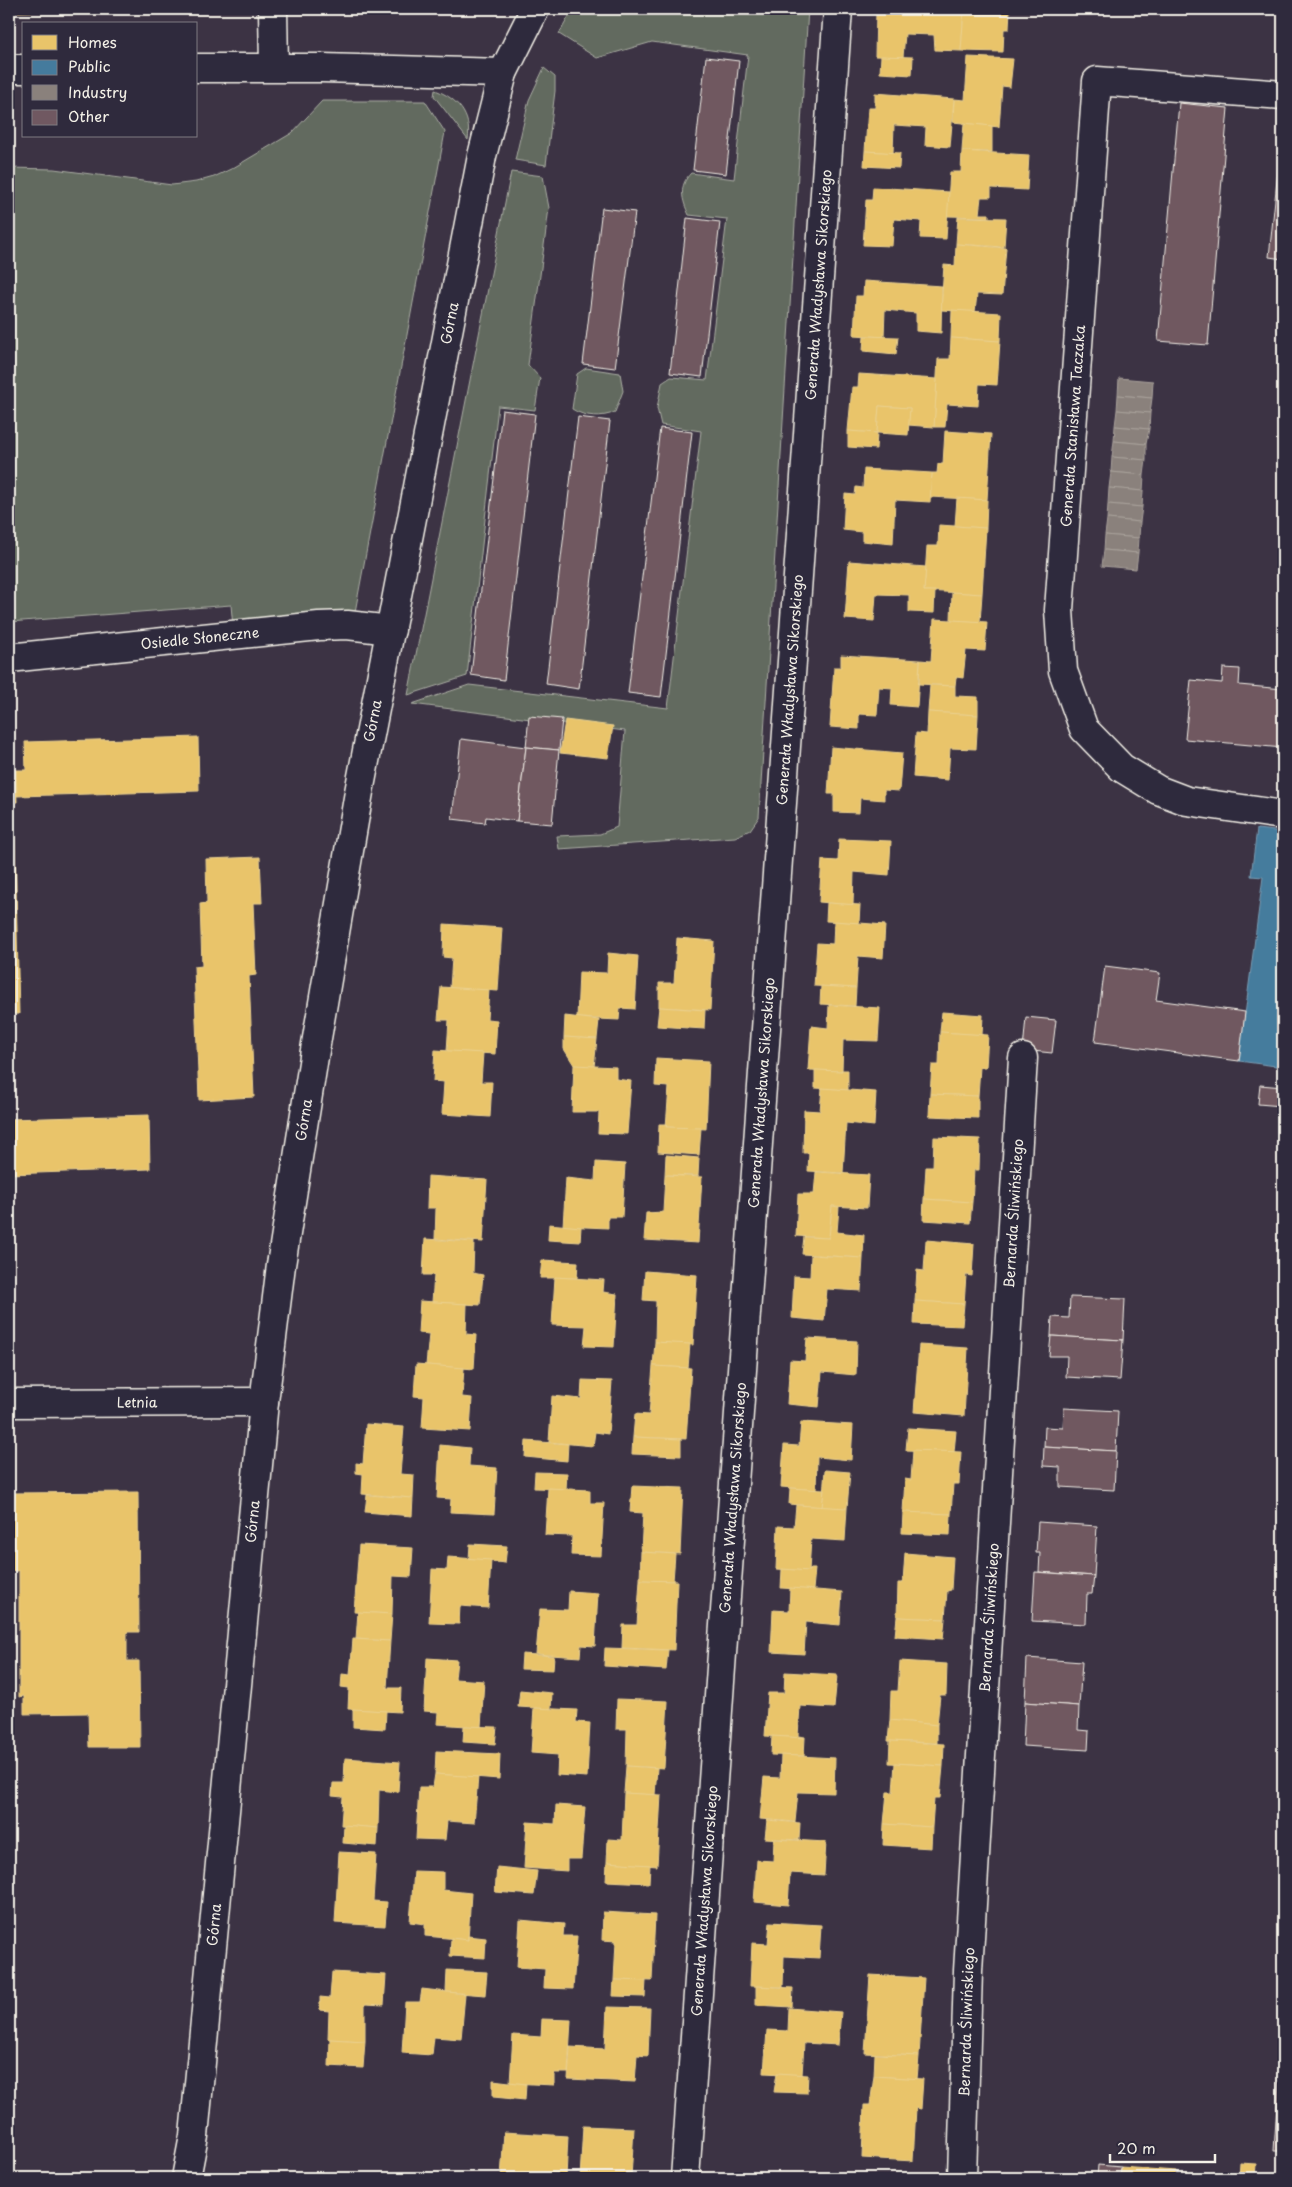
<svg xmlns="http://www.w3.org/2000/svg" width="1292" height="2187" font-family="'Playpen Sans',sans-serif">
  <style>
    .green { fill: #626b5f; stroke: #abaea4 }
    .homes { fill: #e9c46a; stroke: #ecd290 }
    .public { fill: #457b9d; stroke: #7a9eb4 }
    .industry { fill: #8a817c; stroke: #aaa39c }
    .building { fill: #705861; stroke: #f4f1e8 }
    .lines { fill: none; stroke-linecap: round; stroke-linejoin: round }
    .minor-casing { stroke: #f4f1e8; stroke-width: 31 }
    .minor { stroke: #2f2a3d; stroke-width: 28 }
    .labels { text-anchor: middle; stroke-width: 5; stroke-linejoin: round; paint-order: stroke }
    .street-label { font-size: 14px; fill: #f4f1e8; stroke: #2f2a3d }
  </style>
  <rect width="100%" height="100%" fill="#3c3344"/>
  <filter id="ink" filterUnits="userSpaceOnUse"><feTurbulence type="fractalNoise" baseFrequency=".02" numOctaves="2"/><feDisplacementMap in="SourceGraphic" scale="10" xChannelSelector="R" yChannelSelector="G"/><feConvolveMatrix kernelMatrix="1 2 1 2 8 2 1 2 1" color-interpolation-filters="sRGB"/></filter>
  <g filter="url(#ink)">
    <!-- green -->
    <g class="green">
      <path d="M573 9H808L759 817 750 830 735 837 559 849 557 836 600 834 617 827 625 731 412 704 469 685 668 708 701 431 661 425 657 408 662 383 671 377 707 380 727 219 689 215C682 200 678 186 691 173L734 179 748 55 652 42 597 58 559 34Z"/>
      <path d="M544 68 555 77V91L546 165 515 160 529 100Z"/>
      <path d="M435 90C457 98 472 115 468 140L434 96Z"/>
      <path d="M322 101H425L445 132 355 612H330L233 627 231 605 9 622V168L54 169 172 185 196 182 214 177 233 168 292 133Z"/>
      <path d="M511 172 543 176 549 208 528 365 540 378 535 410 498 406 467 676 408 695Z"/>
      <path d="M586 368 620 373 623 391 615 412C603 418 584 417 572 409L577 374Z"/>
    </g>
    <!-- homes -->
    <g class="homes">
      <path d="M9 9H159L9 12Z"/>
      <path d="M882 9H964L961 51 935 50 934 35 905 34 903 57 875 56 876 12H882Z"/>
      <path d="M964 9H1010L1009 29H1004L1003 52 961 51Z"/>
      <path d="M881 56 913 57 912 75 880 73Z"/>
      <path d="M968 57 1013 59 1010 87 1002 86 999 127 953 122 954 99 965 100Z"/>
      <path d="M875 93 954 99 950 147 925 145 926 127 894 125 893 153 865 151 868 108H875Z"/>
      <path d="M964 123 992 126V152L962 151Z"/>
      <path d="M865 151 900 153 899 168 864 166Z"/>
      <path d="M962 151 1029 155 1027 190 991 188V197H981L979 214H989V217L947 216 950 172H961Z"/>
      <path d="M873 187 949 192 946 239 920 238 921 221 894 219 892 246 863 245 866 200H872Z"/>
      <path d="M958 217 1006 218 1004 247 956 244Z"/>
      <path d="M956 244 1006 248 1002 295 977 294 975 312 941 310 944 265 955 266Z"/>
      <path d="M864 281 942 286 941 333 916 331V313L885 310 884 337 854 335 856 296H863Z"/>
      <path d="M952 310 1001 313 1000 341 951 338Z"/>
      <path d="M864 336 898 337 896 354 863 351Z"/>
      <path d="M951 338 1000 341 997 385 979 384 978 406 947 404 945 427H934L938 359H950Z"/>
      <path d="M859 374 937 379 934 427 908 425 910 408 879 406 877 433 848 431 852 387H858Z"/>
      <path d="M879 406 910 408 908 435 877 433Z"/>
      <path d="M848 431 877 433 876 449 848 447Z"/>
      <path d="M945 431 991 434 987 500 930 497 932 473H937L938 464H943Z"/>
      <path d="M864 469 932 473 930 502 895 500 893 544 862 541V532L843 530 845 494 855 495 856 487 863 488Z"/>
      <path d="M957 498 987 500 986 528 955 526Z"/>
      <path d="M939 525 986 528 982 594 924 591 927 546H938Z"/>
      <path d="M849 561 926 567 924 591H935L934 613 909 612V595L876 594 874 621 845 619Z"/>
      <path d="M952 592 982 594 980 622 951 620Z"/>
      <path d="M934 619 987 622 985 651 966 650 963 678 956 677 955 686 919 684 920 660 931 661Z"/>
      <path d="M841 655 920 660 917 707 891 705 892 688 879 687 877 715 859 714V729L830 727 834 667H841Z"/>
      <path d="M930 685 955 686V696L978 697V715L928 712Z"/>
      <path d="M928 712 978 715 976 749 950 748 948 780 913 777 916 733 927 734Z"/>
      <path d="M565 720 613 726 608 758 560 753Z"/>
      <path d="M198 737 199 791 17 796 16 770H26L25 742Z"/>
      <path d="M831 747 902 753 899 791 884 790V800L860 798 859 813 834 812V794H828Z"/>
      <path d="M9 770H16L17 802H14L19 1014H9Z"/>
      <path d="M839 839 891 841 889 875 854 872 853 905 819 902 822 860 838 861Z"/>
      <path d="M260 857 262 903H253L256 975 249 976 254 1097 199 1100 194 967 202 966 200 904 207 903 206 859Z"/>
      <path d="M827 903 860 905 859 923 826 921Z"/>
      <path d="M834 921 885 925 883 958 858 956 856 988 814 986 817 943 833 944Z"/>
      <path d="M444 924 502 928 498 991 450 988 452 958 443 957Z"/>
      <path d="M677 938 714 941 710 1010 659 1007V983H674Z"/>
      <path d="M608 953 638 956 635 1009 620 1008 619 1020 577 1018 579 972 607 973Z"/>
      <path d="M821 986 856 988 855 1006 820 1004Z"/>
      <path d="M441 987 489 990 487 1019 497 1020 495 1054 447 1051 449 1020H438Z"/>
      <path d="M829 1005 880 1008 878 1041 843 1040 842 1071 808 1070 811 1026 828 1028Z"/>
      <path d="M659 1007 705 1010 704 1029 657 1026Z"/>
      <path d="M942 1012 983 1015 982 1035 940 1032Z"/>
      <path d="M565 1016 599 1020 597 1039 564 1037Z"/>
      <path d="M940 1032 988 1035 986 1067H980L978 1096 930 1094 932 1065H939Z"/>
      <path d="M564 1037 597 1039 594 1067 574 1065 564 1049Z"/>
      <path d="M435 1050 483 1053 481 1082H492L490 1117 442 1114 444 1082 433 1081Z"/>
      <path d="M656 1058 709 1061 706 1129 666 1127 669 1087 655 1086Z"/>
      <path d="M574 1065 616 1067V1079L631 1081 627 1134 598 1133 599 1112H572Z"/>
      <path d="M815 1070 842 1071 841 1070H848V1090L815 1088Z"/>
      <path d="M822 1088 876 1092 874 1126 846 1123 843 1173 808 1171 809 1153H803L804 1110 820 1111Z"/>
      <path d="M930 1094 978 1096V1118L929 1116Z"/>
      <path d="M149 1115 150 1169 9 1174V1119Z"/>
      <path d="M659 1124H667L666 1127 701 1128 699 1155 658 1152Z"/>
      <path d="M934 1137 980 1139 979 1170H974L972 1202 924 1199 926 1167H933Z"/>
      <path d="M666 1155 699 1158 698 1176 665 1175Z"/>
      <path d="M596 1162 625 1164 622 1217H608V1228L563 1226 566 1178 595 1181Z"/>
      <path d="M816 1172 869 1175 867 1208 832 1206 829 1238 796 1236 798 1194H814Z"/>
      <path d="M665 1175 702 1177 698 1243 644 1240 646 1213 663 1212Z"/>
      <path d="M428 1176 487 1180 483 1242 435 1239 436 1208H427Z"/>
      <path d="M924 1199 972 1202 970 1223 923 1220Z"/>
      <path d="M832 1206 839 1207 837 1232 864 1235 863 1258 802 1254 804 1237 829 1238Z"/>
      <path d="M549 1224 581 1227 580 1242 548 1240Z"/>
      <path d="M425 1239 474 1242 473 1273 483 1275 480 1305 432 1302 434 1275H423Z"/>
      <path d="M926 1240 974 1244 972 1276 966 1275 964 1304 915 1301 917 1270 924 1271Z"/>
      <path d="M811 1255 863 1258 861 1291 827 1289 824 1321 792 1318 794 1276 810 1277Z"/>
      <path d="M542 1260 578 1262 577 1278H540Z"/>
      <path d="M645 1271 697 1275 693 1345 655 1342 656 1301 643 1300Z"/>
      <path d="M555 1277 604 1280 603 1292 617 1294 614 1347 584 1346 586 1326 552 1325Z"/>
      <path d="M420 1301 467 1304 466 1334 476 1335 474 1369 426 1365 429 1334 418 1333Z"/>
      <path d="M915 1301 964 1304 962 1326 914 1324Z"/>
      <path d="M807 1338 857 1341 856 1375 822 1372 819 1407 787 1404 790 1360 805 1361Z"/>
      <path d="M655 1342 690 1344 688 1368 653 1366Z"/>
      <path d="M919 1345 968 1348 964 1416 914 1412Z"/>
      <path d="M416 1364 464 1368 462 1397 472 1398 470 1431 422 1428 424 1397 414 1396Z"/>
      <path d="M653 1366 691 1368 686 1439 633 1437 635 1414 649 1415Z"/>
      <path d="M582 1380 612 1381 608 1434 595 1432 593 1446 549 1442 552 1396 581 1399Z"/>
      <path d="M801 1422 853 1425 851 1460 817 1457 816 1490 781 1487 784 1445 799 1446Z"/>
      <path d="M366 1424 404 1427 400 1474 414 1475 413 1498 362 1494 363 1474 356 1473V1463L363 1464Z"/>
      <path d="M908 1428 956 1431 954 1452 906 1450Z"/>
      <path d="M633 1437 681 1439V1456L632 1454Z"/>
      <path d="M526 1441 568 1444 567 1461 525 1457Z"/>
      <path d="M440 1445 470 1448 469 1466 497 1468 494 1514 450 1512 451 1499 437 1498Z"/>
      <path d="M913 1450 961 1452 959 1484H953L951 1514 903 1512 905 1479 911 1480Z"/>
      <path d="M825 1470 850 1472 847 1508 822 1507Z"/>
      <path d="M535 1472 567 1473 566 1489 534 1488Z"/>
      <path d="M632 1486 683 1488 680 1554 641 1552 643 1513 630 1512Z"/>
      <path d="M548 1488 590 1490V1503H604L601 1556 571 1555 572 1536 545 1535Z"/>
      <path d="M790 1488 824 1490 822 1507 789 1504Z"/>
      <path d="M138 1492 139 1632H127V1661H139L140 1747H89L88 1713 24 1714V1696L19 1697V1571H9V1493Z"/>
      <path d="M367 1495 413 1498 412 1516 365 1512Z"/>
      <path d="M796 1505 847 1508 845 1541 811 1539 809 1571 776 1569 778 1526 794 1527Z"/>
      <path d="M903 1512 951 1514 950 1535 902 1533Z"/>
      <path d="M470 1544 507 1546 505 1563 469 1559Z"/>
      <path d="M359 1545 413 1548 411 1577 393 1576 392 1614 354 1612Z"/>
      <path d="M641 1552 675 1554 673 1581 640 1580Z"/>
      <path d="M905 1553 953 1557 951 1590 947 1591 945 1619 897 1617 898 1583H903Z"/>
      <path d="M448 1557 491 1560 488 1608 460 1606 459 1624 429 1623 432 1569 447 1570Z"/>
      <path d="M782 1569 809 1571V1569H815L813 1590 781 1588Z"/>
      <path d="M640 1580 677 1581 674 1650 622 1648 623 1625H637Z"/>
      <path d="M790 1588 842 1592 840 1625 806 1622 804 1654 771 1652 773 1610 789 1611Z"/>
      <path d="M569 1591 598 1593 595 1646 581 1645 580 1657 536 1654 540 1609 568 1610Z"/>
      <path d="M358 1612 392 1614 390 1641 356 1639Z"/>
      <path d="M897 1617 945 1619 943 1639 895 1636Z"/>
      <path d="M353 1639 390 1641 387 1688H401L400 1712 348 1709 349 1688 341 1687 342 1674 350 1675Z"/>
      <path d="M605 1648 668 1650 666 1670 604 1666Z"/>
      <path d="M522 1654 554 1656 553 1670 521 1669Z"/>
      <path d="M427 1658 457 1660 455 1679 484 1681 481 1727 437 1724 438 1712 424 1711Z"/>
      <path d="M900 1661 947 1664 946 1695H940L937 1725 890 1720 891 1691H898Z"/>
      <path d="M785 1672 837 1675 834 1708 800 1706 798 1736 805 1737V1738L765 1736 768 1693H784Z"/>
      <path d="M520 1690 552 1693 551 1709 518 1707Z"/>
      <path d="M617 1699 668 1701 664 1768 626 1766 627 1729H616Z"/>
      <path d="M534 1708 577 1710 576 1722 590 1723 587 1777 557 1775 558 1755 531 1753Z"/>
      <path d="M353 1709 386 1711 385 1729 353 1727Z"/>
      <path d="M890 1720 937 1725V1743L888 1741Z"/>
      <path d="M464 1726 497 1727 495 1744 463 1742Z"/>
      <path d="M772 1736 805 1738 804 1756 771 1755Z"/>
      <path d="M890 1741 944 1744 943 1766 889 1763Z"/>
      <path d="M436 1751 500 1754 499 1779 435 1774Z"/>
      <path d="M781 1755 835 1758 834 1793 798 1792 795 1822 760 1819 764 1777 780 1778Z"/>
      <path d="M345 1758 400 1762 398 1792 379 1790 378 1828 341 1825 343 1797 332 1796 333 1783H344Z"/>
      <path d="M895 1763 943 1766 940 1798H934L932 1827 884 1824 887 1792H893Z"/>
      <path d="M626 1766 657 1768 655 1795 624 1793Z"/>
      <path d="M435 1774 478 1777 474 1823 447 1821 445 1840 416 1839 419 1787H433Z"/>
      <path d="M624 1793 661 1795 657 1866 607 1862 608 1839 622 1840Z"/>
      <path d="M556 1805 585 1807 581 1859H567V1871L524 1868 527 1822 555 1824Z"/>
      <path d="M767 1820 800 1823 799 1840 765 1838Z"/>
      <path d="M884 1824 932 1827 931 1848 883 1845Z"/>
      <path d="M344 1825 378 1828 377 1846 343 1843Z"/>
      <path d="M774 1839 826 1842 824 1875 790 1873 788 1905 754 1902 757 1860 773 1861Z"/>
      <path d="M339 1852 376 1854 373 1901 387 1902 385 1926 335 1923Z"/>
      <path d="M607 1862 650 1865 649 1883 606 1881Z"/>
      <path d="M497 1867 537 1871 534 1895 495 1892Z"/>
      <path d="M414 1871 443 1872V1890L471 1893 468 1940 425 1936V1924L410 1922Z"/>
      <path d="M603 1912 655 1915 652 1981 614 1980 616 1941 602 1940Z"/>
      <path d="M520 1920 564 1924 563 1936H577L573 1989 544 1988 545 1969 517 1967Z"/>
      <path d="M770 1922 821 1925 819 1958 784 1956 783 1987 750 1986 752 1943 768 1944Z"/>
      <path d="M468 1936 486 1938 485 1958 450 1956 451 1938 468 1940Z"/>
      <path d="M447 1970 487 1972 485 1995 446 1992Z"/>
      <path d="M332 1972 386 1975 384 2005 365 2004V2041L328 2039 329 2011 320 2010V1997L330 1998Z"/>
      <path d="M870 1975 924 1978 919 2056 865 2053Z"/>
      <path d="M614 1980 646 1981 645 1997 613 1996Z"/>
      <path d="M756 1986 793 1988 792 2007 756 2005Z"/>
      <path d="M422 1989 465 1994 461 2039 434 2037 432 2055 402 2053 405 2002H420Z"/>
      <path d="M607 2007 650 2008 648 2056 637 2055 635 2082 568 2079 570 2047 605 2049Z"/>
      <path d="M789 2008 841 2012 838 2045 804 2043 802 2075 764 2073 767 2030 788 2031Z"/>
      <path d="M542 2019 571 2020 568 2073H554V2085L510 2083 513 2035 541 2037Z"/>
      <path d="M330 2039 365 2041 363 2068 329 2066Z"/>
      <path d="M875 2054 919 2056 917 2079 874 2076Z"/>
      <path d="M777 2073 808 2075 807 2093 774 2092Z"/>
      <path d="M874 2076 923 2079 921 2109 916 2108 913 2161 862 2158 864 2105H870Z"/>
      <path d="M493 2080 526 2084 525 2100 493 2097Z"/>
      <path d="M583 2126 634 2128 631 2178H580Z"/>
      <path d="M504 2132 568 2136 566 2178H501Z"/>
      <path d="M1240 2163 1257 2164 1256 2178H1239Z"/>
      <path d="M1121 2167 1176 2171 1175 2178H1120Z"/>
    </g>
    <!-- public -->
    <path class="public" d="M1257 829 1283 832V1067L1239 1061 1263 877 1251 876Z"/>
    <!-- industry -->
    <g class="industry">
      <path d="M1119 378 1153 381 1152 398 1118 395Z"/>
      <path d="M1118 395 1152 398 1150 413 1117 410Z"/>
      <path d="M1117 410 1150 413 1149 429 1115 426Z"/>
      <path d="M1115 426 1149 429 1146 444 1114 441Z"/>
      <path d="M1114 441 1146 444V460L1112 457Z"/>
      <path d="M1112 457 1146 460 1144 475 1111 472Z"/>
      <path d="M1111 472 1144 475 1143 491 1109 488Z"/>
      <path d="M1109 488 1143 491 1142 507 1108 504Z"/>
      <path d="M1108 504 1142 507 1140 522 1107 519Z"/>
      <path d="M1107 519 1140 522 1139 538 1105 535Z"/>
      <path d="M1105 535 1139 538 1138 553 1104 550Z"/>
      <path d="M1104 550 1138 553 1136 569 1102 566Z"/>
    </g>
    <!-- building -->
    <g class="building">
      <path d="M706 57 739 61 726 174 693 170Z"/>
      <path d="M1179 103 1228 108 1208 345 1158 341Z"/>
      <path d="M1282 132H1283V259L1269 257Z"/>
      <path d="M602 208 635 212 615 368 583 364Z"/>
      <path d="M687 218 720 222 702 377 670 373Z"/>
      <path d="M502 410 535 414 504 680 471 675Z"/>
      <path d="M578 417 610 421 579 689 546 684Z"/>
      <path d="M660 428 692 432 661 697 628 693Z"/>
      <path d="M1223 668 1240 669 1239 685 1283 689V748L1185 739 1191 680 1222 683Z"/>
      <path d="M529 716 562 719 559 750 526 747Z"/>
      <path d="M461 739 526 747 517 821 486 817 485 823 452 819Z"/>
      <path d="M526 747 559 750 552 824 517 821Z"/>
      <path d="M1105 966 1160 973 1156 1000 1245 1012 1239 1061 1095 1042Z"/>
      <path d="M1026 1017 1056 1020 1052 1053 1023 1050Z"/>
      <path d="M1260 1085 1283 1087V1152L1279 1151 1282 1106 1258 1104Z"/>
      <path d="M1070 1297 1125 1299 1123 1340 1051 1336 1052 1317 1069 1318Z"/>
      <path d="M1051 1336 1123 1340 1120 1380 1066 1377 1067 1356H1049Z"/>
      <path d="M1064 1408 1118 1411 1116 1451 1044 1447 1045 1427 1063 1428Z"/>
      <path d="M1044 1447 1116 1451 1114 1490 1060 1487V1467L1043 1466Z"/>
      <path d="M1038 1522 1097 1526 1094 1576 1039 1572 1040 1553H1036Z"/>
      <path d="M1035 1572 1094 1576 1092 1594H1087L1086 1624 1032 1621Z"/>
      <path d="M1027 1658 1082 1662 1079 1706 1025 1702Z"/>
      <path d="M1025 1702 1079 1706 1078 1730 1089 1731 1088 1750 1023 1746Z"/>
      <path d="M1279 2073H1283V2151H1274Z"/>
      <path d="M1098 2165 1121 2167 1120 2178H1097Z"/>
    </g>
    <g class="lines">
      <defs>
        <g id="minor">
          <path d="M273 9 274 67"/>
          <path d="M196 68H322L503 73"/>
          <path d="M9 69H24"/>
          <path d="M1283 95 1097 81 1059 610 1063 671 1084 729 1122 768 1158 790 1187 801 1283 815"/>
          <path id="s1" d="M9 658 319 626 347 625 391 630"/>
          <path id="s2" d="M9 1403 264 1402"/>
          <path id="s3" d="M186 2178 194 2136 264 1402 281 1265 316 1044 359 792 482 156 503 73 535 9"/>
          <path id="s4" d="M685 2178 838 9"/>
          <path id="s5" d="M962 2178 968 1971 1023 1058"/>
        </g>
      </defs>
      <!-- minor casing -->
      <use href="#minor" class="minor-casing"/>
      <!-- minor -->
      <use href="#minor" class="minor"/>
    </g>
  </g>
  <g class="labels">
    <!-- street labels -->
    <g class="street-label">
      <text dy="5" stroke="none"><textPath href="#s4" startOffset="1898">Generała Władysława Sikorskiego</textPath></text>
      <text dy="5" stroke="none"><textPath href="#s3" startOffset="1875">Górna</textPath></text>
      <text transform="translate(1073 426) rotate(-86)" y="5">Generała Stanisława Taczaka</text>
      <text dy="5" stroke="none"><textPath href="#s1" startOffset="192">Osiedle Słoneczne</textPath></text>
      <text dy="5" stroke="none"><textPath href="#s4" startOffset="1492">Generała Władysława Sikorskiego</textPath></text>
      <text dy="5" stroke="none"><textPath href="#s3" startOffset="1470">Górna</textPath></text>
      <text dy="5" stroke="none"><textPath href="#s4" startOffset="1088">Generała Władysława Sikorskiego</textPath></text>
      <text dy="5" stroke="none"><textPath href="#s3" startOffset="1065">Górna</textPath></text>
      <text dy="5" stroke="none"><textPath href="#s5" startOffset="966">Bernarda Śliwińskiego</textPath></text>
      <text dy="5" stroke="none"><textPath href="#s2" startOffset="128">Letnia</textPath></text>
      <text dy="5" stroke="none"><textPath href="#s4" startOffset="682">Generała Władysława Sikorskiego</textPath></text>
      <text dy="5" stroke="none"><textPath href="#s3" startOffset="660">Górna</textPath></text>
      <text dy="5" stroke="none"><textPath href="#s5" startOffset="561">Bernarda Śliwińskiego</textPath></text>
      <text dy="5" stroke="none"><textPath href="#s4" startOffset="278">Generała Władysława Sikorskiego</textPath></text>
      <text dy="5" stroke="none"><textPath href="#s3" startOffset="255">Górna</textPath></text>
      <text dy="5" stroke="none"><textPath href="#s5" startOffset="156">Bernarda Śliwińskiego</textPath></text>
    </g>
  </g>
  <!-- margin -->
  <rect width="1292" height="2187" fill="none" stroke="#2f2a3d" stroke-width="30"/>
  <rect x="15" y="15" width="1262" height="2157" fill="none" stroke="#f4f1e8" stroke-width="2" filter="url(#ink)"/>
  <!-- legend -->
  <rect x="22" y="22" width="175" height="115" fill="#2f2a3d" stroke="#7e7a81"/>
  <rect x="32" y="35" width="25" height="15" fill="#e9c46a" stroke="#7e7a81"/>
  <text x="68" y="48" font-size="15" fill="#f4f1e8">Homes</text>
  <rect x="32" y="60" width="25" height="15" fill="#457b9d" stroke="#7e7a81"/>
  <text x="68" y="72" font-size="15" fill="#f4f1e8">Public</text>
  <rect x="32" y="85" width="25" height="15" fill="#8a817c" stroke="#7e7a81"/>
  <text x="68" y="98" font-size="15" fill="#f4f1e8">Industry</text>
  <rect x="32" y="110" width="25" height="15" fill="#705861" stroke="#7e7a81"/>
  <text x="68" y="122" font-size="15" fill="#f4f1e8">Other</text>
  <!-- scale -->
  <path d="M1110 2154v8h105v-8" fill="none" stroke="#f4f1e8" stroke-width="2.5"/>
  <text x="1117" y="2154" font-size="15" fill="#f4f1e8" stroke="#2f2a3d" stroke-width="4" paint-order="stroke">20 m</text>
</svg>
